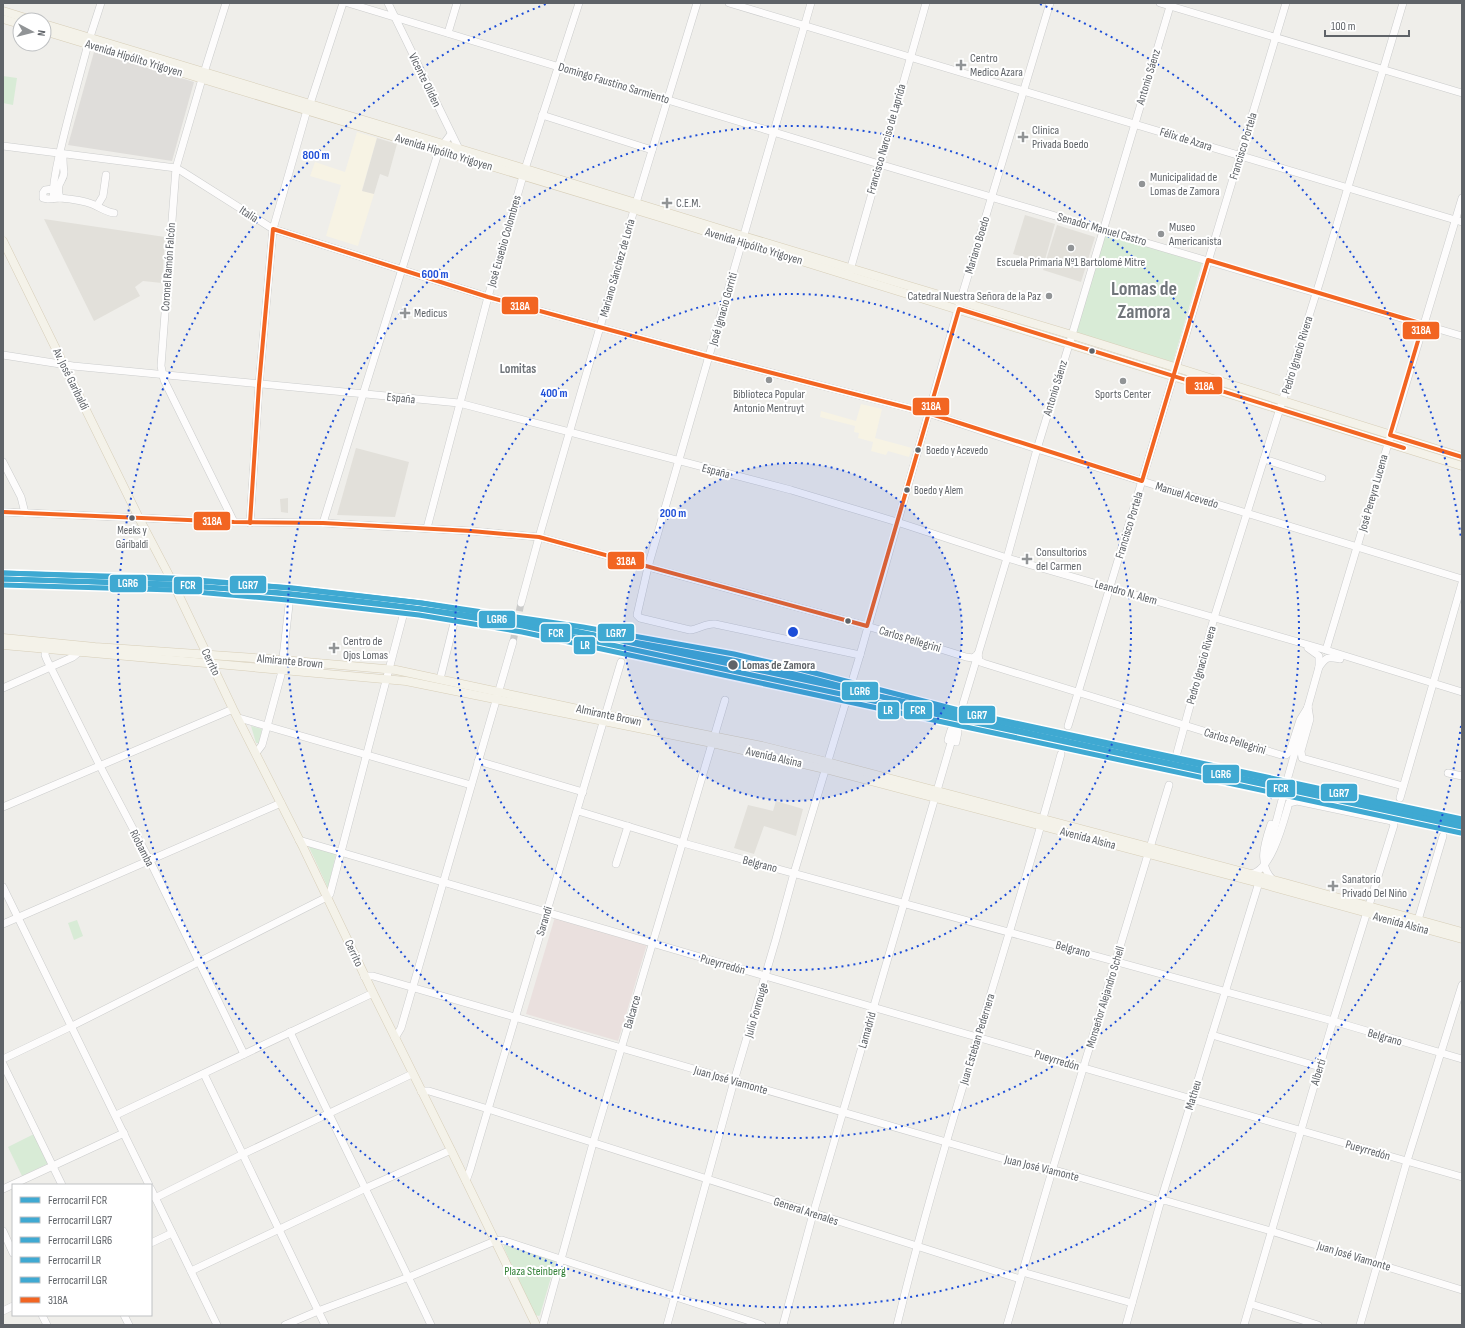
<svg xmlns="http://www.w3.org/2000/svg" width="1465" height="1328" font-family="'Sofia Sans Condensed',sans-serif">
  <style>
    .commercial { fill: #f7f3e4 }
    .industrial { fill: #dfddda }
    .education { fill: #e2e0da }
    .medical { fill: #eae0de }
    .green { fill: #d8ebd6 }
    .lines { fill: none; stroke-linecap: round; stroke-linejoin: round }
    .minor-tunnel { stroke: #cbcbca; stroke-width: 7; stroke-dasharray: 7 3.5; stroke-linecap: butt }
    .minor-casing { stroke: #cbcccc; stroke-width: 8 }
    .major-casing { stroke: #d7ceb8; stroke-width: 9 }
    .minor { stroke: #fdfcfc; stroke-width: 7 }
    .major { stroke: #f4f2e9; stroke-width: 8 }
    .bus-1-casing { stroke: #fff; stroke-width: 7 }
    .bus-1 { stroke: #f26522; stroke-width: 4 }
    .rail-1-casing { stroke: #fff; stroke-width: 8 }
    .rail-2-casing { stroke: #fff; stroke-width: 8 }
    .rail-3-casing { stroke: #fff; stroke-width: 8 }
    .rail-4-casing { stroke: #fff; stroke-width: 8 }
    .rail-5-casing { stroke: #fff; stroke-width: 8 }
    .rail-1 { stroke: #3fa9d2; stroke-width: 5 }
    .rail-2 { stroke: #3fa9d2; stroke-width: 5 }
    .rail-3 { stroke: #3fa9d2; stroke-width: 5 }
    .rail-4 { stroke: #3fa9d2; stroke-width: 5 }
    .rail-5 { stroke: #3fa9d2; stroke-width: 5 }
    .ring { fill: none; stroke: #1d4ed8; stroke-width: 2; stroke-dasharray: 2 4 }
    .poi-dot { fill: #919496; stroke: #fff; stroke-width: 1.5 }
    .bus-dot { fill: #5f6368; stroke: #fff; stroke-width: 1.5 }
    .labels { text-anchor: middle; stroke-width: 4; stroke-linejoin: round; paint-order: stroke }
    .bus-label { font-size: 11px; fill: #5f6368; stroke: #fff; text-anchor: start }
    .street-label { font-size: 12px; fill: #5f6368; stroke: #fff }
    .poi-label { font-size: 12px; fill: #5f6368; stroke: #fff; text-anchor: start }
    .stop-label { font-size: 12px; font-weight: bold; fill: #5f6368; stroke: #fff; text-anchor: start }
    .park-label { font-size: 12px; fill: #348238; stroke: #fff }
    .neighbourhood-label { font-size: 13px; font-weight: bold; fill: #70757a; stroke: #fff }
    .town-label { font-size: 20px; font-weight: bold; fill: #70757a; stroke: #fff }
    .centre { fill: #1d4ed8; stroke: #fff; stroke-width: 2 }
    .ring-label { font-size: 12px; text-anchor: middle; font-weight: bold; fill: #1d4ed8; stroke: #fff; stroke-width: 4; stroke-linejoin: round; paint-order: stroke }
    .line-badge { stroke: #fff; stroke-width: 1.5 }
    .badge-label { font-size: 11px; text-anchor: middle; font-weight: bold; fill: #fff }
  </style>
  <rect width="100%" height="100%" fill="#efeeea"/>
  <!-- commercial -->
  <g class="commercial">
    <path d="M357 132 377 138 362 190 374 194 358 246 326 236 341 185 310 176 315 162 345 172Z"/>
    <path d="M861 404 882 409 875 438 912 448 909 457 888 451 886 455 871 451 873 442 858 438 859 433 854 432 855 426 820 417 821 411 856 421Z"/>
  </g>
  <!-- industrial -->
  <path class="industrial" d="M94 52 194 82 172 161 68 145Z"/>
  <!-- education -->
  <g class="education">
    <path d="M377 138 397 144 388 177 380 174 374 194 362 191Z"/>
    <path d="M1025 215 1055 224 1044 263 1013 254Z"/>
    <path d="M44 219 165 237 162 283 143 281 135 287 140 296 94 321Z"/>
    <path d="M1057 225 1095 237 1081 282 1043 270Z"/>
    <path d="M356 448 409 462 395 517 337 515Z"/>
    <path d="M288 498V513L281 512 280 499Z"/>
    <path d="M776 801 803 809 796 836 764 826 754 854 734 848 748 805 773 811Z"/>
  </g>
  <!-- medical -->
  <path class="medical" d="M555 917 647 944 618 1041 526 1014Z"/>
  <!-- green -->
  <g class="green">
    <path d="M3 76 17 78 13 105 3 103Z"/>
    <path d="M1105 234 1202 263 1173 362 1075 333Z"/>
    <path d="M251 726 262 729 259 743H256Z"/>
    <path d="M308 845 336 854 328 888Z"/>
    <path d="M77 920 83 936 74 940 68 923Z"/>
    <path d="M34 1134 49 1163 22 1176 8 1147Z"/>
    <path d="M504 1244 556 1260 540 1315 539 1316 535 1315 504 1248Z"/>
  </g>
  <g class="lines">
    <!-- minor-tunnel -->
    <g class="minor-tunnel">
      <path d="M513 642 521 603"/>
      <path d="M953 736 963 704"/>
      <path d="M1283 796 1288 777"/>
    </g>
    <defs>
      <g id="minor">
        <path d="M226 3 202 79 176 168 161 366 164 380 234 522"/>
        <path d="M348 3 879 164 1462 336"/>
        <path d="M388 3 460 151"/>
        <path d="M729 3 1462 222"/>
        <path d="M811 3 648 567 637 615 640 618 690 630C699 629 706 623 715 624L860 655"/>
        <path d="M1160 3 1462 93"/>
        <path d="M448 33 457 3"/>
        <path d="M90 37 101 3"/>
        <path d="M310 104 343 3"/>
        <path d="M542 115 652 150"/>
        <path d="M3 146 176 168 183 172 273 229 488 297 710 357 928 413 1037 449 1462 579"/>
        <path d="M53 189 45 190 43 193V198L48 199 60 198C55 181 64 183 64 172 63 166 63 161 63 155"/>
        <path d="M54 198C47 187 83 65 88 44"/>
        <path d="M60 198C71 199 82 200 92 204 100 207 105 212 114 213"/>
        <path d="M97 206 103 196 106 175"/>
        <path d="M849 274 926 3"/>
        <path d="M3 355 73 366 459 403 791 490 897 522 1007 558 1326 650 1462 692"/>
        <path d="M1264 459 1322 478"/>
        <path d="M3 462 21 497 25 513"/>
        <path d="M3 512 234 522 323 523 471 531 539 537 648 567 867 626 966 657 973 658 978 654"/>
        <path d="M250 523 259 385 273 229 307 110"/>
        <path d="M323 523 439 150 451 134"/>
        <path d="M427 528 488 297 525 169 579 3"/>
        <path d="M521 603 539 537 636 203 697 3"/>
        <path d="M46 645 45 655 47 660 100 766 150 861 244 1054"/>
        <path d="M1326 650 1462 198"/>
        <path d="M978 654 979 661 983 663 1281 755H1286L1290 751 1300 720 1308 707"/>
        <path d="M1319 667C1327 656 1328 657 1340 659"/>
        <path d="M440 679 454 623"/>
        <path d="M3 688 73 657 79 652"/>
        <path d="M963 704 1007 558 1037 449 1072 335 1171 3"/>
        <path d="M1308 707 1310 719 1301 751 1302 758 1403 786"/>
        <path d="M239 718 471 785"/>
        <path d="M1068 726 1286 3"/>
        <path d="M948 740 951 730H953L958 732 956 742"/>
        <path d="M256 753 262 745 281 675 289 605"/>
        <path d="M1177 753 1214 618 1320 281 1403 3"/>
        <path d="M478 761 583 792"/>
        <path d="M1448 773 1462 776"/>
        <path d="M1288 777 1319 667V656L1308 648"/>
        <path d="M1400 798 1462 583"/>
        <path d="M3 807 233 709"/>
        <path d="M578 811 683 843 1333 1021 1462 1059"/>
        <path d="M1271 824C1265 842 1257 865 1273 880"/>
        <path d="M299 840 765 976 1462 1177"/>
        <path d="M1267 856 1283 796"/>
        <path d="M616 864 628 826"/>
        <path d="M3 887 149 1185"/>
        <path d="M1418 920 1443 836"/>
        <path d="M3 924 281 803"/>
        <path d="M364 976H373L1046 1171H1058L1157 1200 1167 1201 1271 1231 1462 1290"/>
        <path d="M290 1032C336 1131 385 1227 431 1325"/>
        <path d="M1212 1035 1320 1067"/>
        <path d="M395 1038 401 1028 513 642"/>
        <path d="M3 1059 72 1026 327 897 330 894 403 616"/>
        <path d="M3 1064 62 1185"/>
        <path d="M204 1074 325 1325"/>
        <path d="M421 1091H429L488 1109 1020 1279"/>
        <path d="M116 1115 373 993"/>
        <path d="M466 1181 470 1170 621 662"/>
        <path d="M3 1189 124 1133"/>
        <path d="M151 1189 217 1325"/>
        <path d="M155 1198 243 1154 412 1074"/>
        <path d="M3 1231 13 1253"/>
        <path d="M151 1243 172 1233"/>
        <path d="M191 1271 366 1188 451 1150"/>
        <path d="M1022 1272 1132 1303"/>
        <path d="M1251 1304 1318 1325"/>
        <path d="M3 1311 13 1306"/>
        <path d="M42 1315 47 1325"/>
        <path d="M124 1315 129 1325"/>
        <path d="M285 1325 318 1311 409 1277 495 1241 502 1240 762 1325"/>
        <path d="M543 1325 593 1143 725 700"/>
        <path d="M667 1325 734 1081 776 939 794 873 860 655 960 302 1050 3"/>
        <path d="M783 1325 813 1214 953 736"/>
        <path d="M897 1325C944 1132 1009 945 1061 754"/>
        <path d="M1007 1325 1052 1171 1169 785"/>
        <path d="M1126 1325 1161 1200 1260 879"/>
        <path d="M1244 1325 1333 1021 1394 825 1392 821 1297 801 1289 803C1284 820 1271 873 1250 874"/>
        <path d="M1360 1325 1407 1161 1462 985"/>
      </g>
      <g id="major">
        <path d="M3 11 32 20"/>
        <path d="M3 19 20 24"/>
        <path d="M44 24 516 166 743 236 1072 335 1462 457"/>
        <path d="M44 31C518 172 990 318 1462 466"/>
        <path d="M3 241 139 518 172 581 233 709 303 847 373 993 451 1150 536 1325"/>
        <path d="M3 638 95 647 283 660 396 670 606 715 762 746 827 762 1285 883 1462 932"/>
        <path d="M3 645 406 681 712 743 825 769 1259 883 1462 939"/>
      </g>
    </defs>
    <!-- minor casing -->
    <use href="#minor" class="minor-casing"/>
    <!-- major casing -->
    <use href="#major" class="major-casing"/>
    <!-- minor -->
    <use href="#minor" class="minor"/>
    <!-- major -->
    <use href="#major" class="major"/>
    <defs>
      <g id="bus-1">
        <path d="M3 512 234 522 323 523 471 531 539 537 867 626 959 309 1404 448"/>
        <path d="M250 523 259 385 273 229 488 297 710 357 928 413 1142 481 1208 260 1423 324 1390 435 1462 457"/>
      </g>
    </defs>
    <!-- bus-1 casing -->
    <use href="#bus-1" class="bus-1-casing"/>
    <!-- bus-1 -->
    <use href="#bus-1" class="bus-1"/>
    <defs>
      <path id="rail-1" d="M3 579 174 584 288 594 420 609 523 626 1462 827"/>
      <path id="rail-2" d="M3 573 171 579 293 588 422 603 583 627 734 654 803 670 978 715 1462 819"/>
      <path id="rail-3" d="M3 579C100 582 197 585 293 594 439 608 584 632 727 659 813 675 896 703 980 722 1140 758 1301 790 1461 825"/>
      <path id="rail-4" d="M3 585 174 590 287 600 419 615 522 632 1461 833"/>
      <path id="rail-5" d="M3 573 174 578 289 588 421 603 524 620 1462 821"/>
    </defs>
    <!-- rail-1 casing -->
    <use href="#rail-1" class="rail-1-casing"/>
    <!-- rail-2 casing -->
    <use href="#rail-2" class="rail-2-casing"/>
    <!-- rail-3 casing -->
    <use href="#rail-3" class="rail-3-casing"/>
    <!-- rail-4 casing -->
    <use href="#rail-4" class="rail-4-casing"/>
    <!-- rail-5 casing -->
    <use href="#rail-5" class="rail-5-casing"/>
    <!-- rail-1 -->
    <use href="#rail-1" class="rail-1"/>
    <!-- rail-2 -->
    <use href="#rail-2" class="rail-2"/>
    <!-- rail-3 -->
    <use href="#rail-3" class="rail-3"/>
    <!-- rail-4 -->
    <use href="#rail-4" class="rail-4"/>
    <!-- rail-5 -->
    <use href="#rail-5" class="rail-5"/>
  </g>
  <!-- distance rings -->
  <circle cx="793" cy="632" r="169" fill="#1d4ed8" fill-opacity=".12"/>
  <g class="ring">
    <circle cx="793" cy="632" r="169"/>
    <circle cx="793" cy="632" r="338"/>
    <circle cx="793" cy="632" r="506"/>
    <path d="M1461 726A675 675 0 1 1 546 4M1040 4A675 675 0 0 1 1461 538"/>
  </g>
  <!-- markers -->
  <g class="poi-dot">
    <path d="M959 59h4v4h4v4h-4v4h-4v-4h-4v-4h4z"/>
    <path d="M1021 131h4v4h4v4h-4v4h-4v-4h-4v-4h4z"/>
    <circle cx="1142" cy="184" r="4"/>
    <path d="M665 197h4v4h4v4h-4v4h-4v-4h-4v-4h4z"/>
    <circle cx="1161" cy="234" r="4"/>
    <circle cx="1071" cy="248" r="4"/>
    <circle cx="1049" cy="296" r="4"/>
    <path d="M403 307h4v4h4v4h-4v4h-4v-4h-4v-4h4z"/>
    <circle cx="769" cy="380" r="4"/>
    <circle cx="1123" cy="381" r="4"/>
    <path d="M1025 553h4v4h4v4h-4v4h-4v-4h-4v-4h4z"/>
    <path d="M332 642h4v4h4v4h-4v4h-4v-4h-4v-4h4z"/>
    <path d="M1331 880h4v4h4v4h-4v4h-4v-4h-4v-4h4z"/>
  </g>
  <g class="bus-dot">
    <circle cx="1092" cy="351" r="3.5"/>
    <circle cx="918" cy="450" r="3.5"/>
    <circle cx="907" cy="490" r="3.5"/>
    <circle cx="132" cy="518" r="3.5"/>
    <circle cx="848" cy="621" r="3.5"/>
    <circle cx="733" cy="665" r="5.5"/>
  </g>
  <g class="labels">
    <!-- bus labels -->
    <g class="bus-label">
      <text x="926" y="454">Boedo y Acevedo</text>
      <text x="914" y="494">Boedo y Alem</text>
      <text x="132" y="534" text-anchor="middle">Meeks y<tspan x="132" dy="14">Garibaldi</tspan></text>
    </g>
    <!-- street labels -->
    <g class="street-label">
      <text transform="translate(134 58) rotate(17)" y="4">Avenida Hipólito Yrigoyen</text>
      <text transform="translate(1148 77) rotate(-73)" y="4">Antonio Sáenz</text>
      <text transform="translate(425 80) rotate(64)" y="4">Vicente Oliden</text>
      <text transform="translate(614 83) rotate(17)" y="4">Domingo Faustino Sarmiento</text>
      <text transform="translate(886 139) rotate(-74)" y="4">Francisco Narciso de Laprida</text>
      <text transform="translate(1186 139) rotate(17)" y="4">Félix de Azara</text>
      <text transform="translate(1243 146) rotate(-73)" y="4">Francisco Portela</text>
      <text transform="translate(444 152) rotate(17)" y="4">Avenida Hipólito Yrigoyen</text>
      <text transform="translate(249 214) rotate(33)" y="4">Italia</text>
      <text transform="translate(1102 229) rotate(16)" y="4">Senador Manuel Castro</text>
      <text transform="translate(504 241) rotate(-74)" y="4">José Eusebio Colombres</text>
      <text transform="translate(977 245) rotate(-73)" y="4">Mariano Boedo</text>
      <text transform="translate(754 246) rotate(17)" y="4">Avenida Hipólito Yrigoyen</text>
      <text transform="translate(168 267) rotate(-86)" y="4">Coronel Ramón Falcón</text>
      <text transform="translate(617 268) rotate(-74)" y="4">Mariano Sánchez de Loria</text>
      <text transform="translate(723 309) rotate(-74)" y="4">José Ignacio Gorriti</text>
      <text transform="translate(1297 355) rotate(-73)" y="4">Pedro Ignacio Rivera</text>
      <text transform="translate(71 379) rotate(64)" y="4">Av. José Garibaldi</text>
      <text transform="translate(1055 388) rotate(-73)" y="4">Antonio Sáenz</text>
      <text transform="translate(401 398) rotate(6)" y="4">España</text>
      <text transform="translate(716 471) rotate(15)" y="4">España</text>
      <text transform="translate(1373 493) rotate(-74)" y="4">José Pereyra Lucena</text>
      <text transform="translate(1187 495) rotate(17)" y="4">Manuel Acevedo</text>
      <text transform="translate(1129 525) rotate(-73)" y="4">Francisco Portela</text>
      <text transform="translate(1126 592) rotate(16)" y="4">Leandro N. Alem</text>
      <text transform="translate(910 639) rotate(17)" y="4">Carlos Pellegrini</text>
      <text transform="translate(290 661) rotate(5)" y="4">Almirante Brown</text>
      <text transform="translate(211 662) rotate(64)" y="4">Cerrito</text>
      <text transform="translate(1201 665) rotate(-74)" y="4">Pedro Ignacio Rivera</text>
      <text transform="translate(609 715) rotate(12)" y="4">Almirante Brown</text>
      <text transform="translate(1235 741) rotate(17)" y="4">Carlos Pellegrini</text>
      <text transform="translate(774 757) rotate(13)" y="4">Avenida Alsina</text>
      <text transform="translate(1088 838) rotate(15)" y="4">Avenida Alsina</text>
      <text transform="translate(142 848) rotate(63)" y="4">Riobamba</text>
      <text transform="translate(760 864) rotate(15)" y="4">Belgrano</text>
      <text transform="translate(544 921) rotate(-73)" y="4">Sarandi</text>
      <text transform="translate(1401 923) rotate(15)" y="4">Avenida Alsina</text>
      <text transform="translate(1073 949) rotate(15)" y="4">Belgrano</text>
      <text transform="translate(354 953) rotate(65)" y="4">Cerrito</text>
      <text transform="translate(723 964) rotate(16)" y="4">Pueyrredón</text>
      <text transform="translate(1105 997) rotate(-73)" y="4">Monseñor Alejandro Schell</text>
      <text transform="translate(756 1010) rotate(-74)" y="4">Julio Fonrouge</text>
      <text transform="translate(632 1012) rotate(-74)" y="4">Balcarce</text>
      <text transform="translate(867 1030) rotate(-74)" y="4">Lamadrid</text>
      <text transform="translate(1385 1037) rotate(16)" y="4">Belgrano</text>
      <text transform="translate(977 1039) rotate(-73)" y="4">Juan Esteban Pedernera</text>
      <text transform="translate(1057 1060) rotate(17)" y="4">Pueyrredón</text>
      <text transform="translate(1318 1072) rotate(-73)" y="4">Alberti</text>
      <text transform="translate(731 1080) rotate(16)" y="4">Juan José Viamonte</text>
      <text transform="translate(1193 1095) rotate(-73)" y="4">Matheu</text>
      <text transform="translate(1368 1150) rotate(16)" y="4">Pueyrredón</text>
      <text transform="translate(1042 1168) rotate(14)" y="4">Juan José Viamonte</text>
      <text transform="translate(806 1211) rotate(18)" y="4">General Arenales</text>
      <text transform="translate(1354 1256) rotate(17)" y="4">Juan José Viamonte</text>
    </g>
    <!-- poi labels -->
    <g class="poi-label">
      <text x="970" y="62">Centro<tspan x="970" dy="14">Medico Azara</tspan></text>
      <text x="1032" y="134">Clinica<tspan x="1032" dy="14">Privada Boedo</tspan></text>
      <text x="1150" y="181">Municipalidad de<tspan x="1150" dy="14">Lomas de Zamora</tspan></text>
      <text x="676" y="207">C.E.M.</text>
      <text x="1169" y="231">Museo<tspan x="1169" dy="14">Americanista</tspan></text>
      <text x="1071" y="266" text-anchor="middle">Escuela Primaria Nº1 Bartolomé Mitre</text>
      <text x="1041" y="300" text-anchor="end">Catedral Nuestra Señora de la Paz</text>
      <text x="414" y="317">Medicus</text>
      <text x="769" y="398" text-anchor="middle">Biblioteca Popular<tspan x="769" dy="14">Antonio Mentruyt</tspan></text>
      <text x="1123" y="398" text-anchor="middle">Sports Center</text>
      <text x="1036" y="556">Consultorios<tspan x="1036" dy="14">del Carmen</tspan></text>
      <text x="343" y="645">Centro de<tspan x="343" dy="14">Ojos Lomas</tspan></text>
      <text x="1342" y="883">Sanatorio<tspan x="1342" dy="14">Privado Del Nińo</tspan></text>
    </g>
    <!-- stop labels -->
    <g class="stop-label">
      <text x="742" y="669">Lomas de Zamora</text>
    </g>
    <!-- park labels -->
    <g class="park-label">
      <text x="535" y="1275">Plaza Steinberg</text>
    </g>
    <!-- neighbourhood labels -->
    <g class="neighbourhood-label">
      <text x="518" y="373">Lomitas</text>
    </g>
    <!-- town labels -->
    <g class="town-label">
      <text x="1144" y="295">Lomas de<tspan x="1144" dy="23">Zamora</tspan></text>
    </g>
  </g>
  <circle cx="793" cy="632" r="6" class="centre"/>
  <g class="ring-label">
    <text x="316" y="159">800 m</text>
    <text x="435" y="278">600 m</text>
    <text x="554" y="397">400 m</text>
    <text x="673" y="517">200 m</text>
  </g>
  <g class="line-badge">
    <rect x="501" y="296" width="38" height="19" rx="4" fill="#f26522"/>
    <rect x="1402" y="321" width="38" height="19" rx="4" fill="#f26522"/>
    <rect x="1185" y="376" width="38" height="19" rx="4" fill="#f26522"/>
    <rect x="912" y="397" width="38" height="19" rx="4" fill="#f26522"/>
    <rect x="193" y="511" width="38" height="20" rx="4" fill="#f26522"/>
    <rect x="607" y="551" width="38" height="19" rx="4" fill="#f26522"/>
    <rect x="109" y="574" width="38" height="19" rx="4" fill="#3fa9d2"/>
    <rect x="229" y="575" width="38" height="19" rx="4" fill="#3fa9d2"/>
    <rect x="173" y="576" width="30" height="19" rx="4" fill="#3fa9d2"/>
    <rect x="478" y="610" width="38" height="19" rx="4" fill="#3fa9d2"/>
    <rect x="597" y="623" width="38" height="19" rx="4" fill="#3fa9d2"/>
    <rect x="540" y="623" width="31" height="20" rx="4" fill="#3fa9d2"/>
    <rect x="573" y="636" width="23" height="19" rx="4" fill="#3fa9d2"/>
    <rect x="841" y="681" width="38" height="20" rx="4" fill="#3fa9d2"/>
    <rect x="877" y="701" width="23" height="19" rx="4" fill="#3fa9d2"/>
    <rect x="903" y="701" width="30" height="19" rx="4" fill="#3fa9d2"/>
    <rect x="958" y="705" width="38" height="19" rx="4" fill="#3fa9d2"/>
    <rect x="1202" y="764" width="38" height="20" rx="4" fill="#3fa9d2"/>
    <rect x="1266" y="779" width="30" height="19" rx="4" fill="#3fa9d2"/>
    <rect x="1320" y="783" width="38" height="19" rx="4" fill="#3fa9d2"/>
  </g>
  <g class="badge-label">
    <text x="520" y="310">318A</text>
    <text x="1421" y="334">318A</text>
    <text x="1204" y="390">318A</text>
    <text x="931" y="410">318A</text>
    <text x="212" y="525">318A</text>
    <text x="626" y="565">318A</text>
    <text x="128" y="587">LGR6</text>
    <text x="248" y="589">LGR7</text>
    <text x="188" y="589">FCR</text>
    <text x="497" y="623">LGR6</text>
    <text x="616" y="637">LGR7</text>
    <text x="556" y="637">FCR</text>
    <text x="585" y="649">LR</text>
    <text x="860" y="695">LGR6</text>
    <text x="888" y="714">LR</text>
    <text x="918" y="714">FCR</text>
    <text x="977" y="719">LGR7</text>
    <text x="1221" y="778">LGR6</text>
    <text x="1281" y="792">FCR</text>
    <text x="1339" y="797">LGR7</text>
  </g>
  <!-- border -->
  <rect width="1465" height="1328" fill="none" stroke="#5f6368" stroke-width="8"/>
  <!-- legend -->
  <rect x="12" y="1184" width="140" height="132" fill="#ffffff" stroke="#bfc1c3"/>
  <rect x="20" y="1197" width="20" height="6" fill="#3fa9d2" stroke="#bfc1c3"/>
  <text x="48" y="1204" font-size="12" fill="#5f6368">Ferrocarril FCR</text>
  <rect x="20" y="1217" width="20" height="6" fill="#3fa9d2" stroke="#bfc1c3"/>
  <text x="48" y="1224" font-size="12" fill="#5f6368">Ferrocarril LGR7</text>
  <rect x="20" y="1237" width="20" height="6" fill="#3fa9d2" stroke="#bfc1c3"/>
  <text x="48" y="1244" font-size="12" fill="#5f6368">Ferrocarril LGR6</text>
  <rect x="20" y="1257" width="20" height="6" fill="#3fa9d2" stroke="#bfc1c3"/>
  <text x="48" y="1264" font-size="12" fill="#5f6368">Ferrocarril LR</text>
  <rect x="20" y="1277" width="20" height="6" fill="#3fa9d2" stroke="#bfc1c3"/>
  <text x="48" y="1284" font-size="12" fill="#5f6368">Ferrocarril LGR</text>
  <rect x="20" y="1297" width="20" height="6" fill="#f26522" stroke="#bfc1c3"/>
  <text x="48" y="1304" font-size="12" fill="#5f6368">318A</text>
  <!-- north arrow -->
  <g transform="translate(32 32) rotate(97)"><circle r="19" fill="#ffffff" stroke="#bfc1c3"/>
  <path d="M0-3L7 15L0 10L-7 15Z" fill="#919496"/>
  <text y="-6" font-size="11" font-weight="bold" text-anchor="middle" fill="#5f6368">N</text>
  </g>
  <!-- scale -->
  <path d="M1325 30v6h84v-6" fill="none" stroke="#5f6368" stroke-width="2"/>
  <text x="1331" y="30" font-size="12" fill="#5f6368" stroke="#ffffff" stroke-width="3" paint-order="stroke">100 m</text>
</svg>
